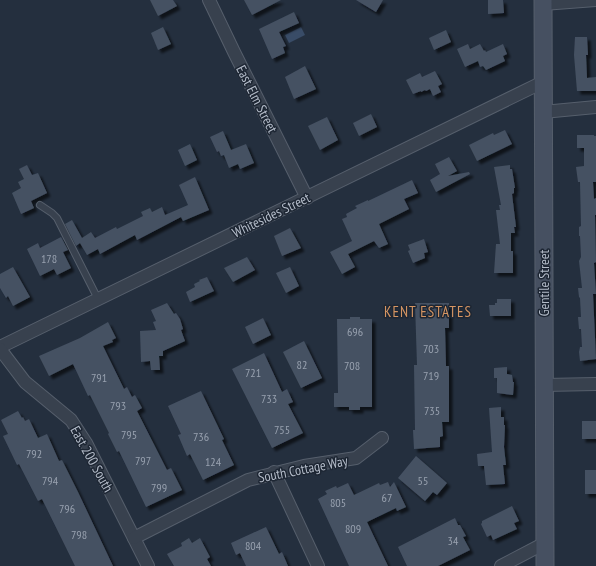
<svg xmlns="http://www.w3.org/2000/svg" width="596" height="566" font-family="'PT Sans Narrow',sans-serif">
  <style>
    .water { fill: #394c67 }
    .building { fill: #455162; filter: url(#shadow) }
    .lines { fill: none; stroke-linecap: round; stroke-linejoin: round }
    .lane-casing { stroke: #565f6c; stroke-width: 8 }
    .street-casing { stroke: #565f6c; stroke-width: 14 }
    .secondary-casing { stroke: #565f6c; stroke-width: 19 }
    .lane { stroke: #38414e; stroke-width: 6 }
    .street { stroke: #38414e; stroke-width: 12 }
    .secondary { stroke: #465061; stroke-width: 17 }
    .labels { text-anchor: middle; stroke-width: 3; stroke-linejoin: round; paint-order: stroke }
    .number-label { font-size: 12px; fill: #98a1af }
    .street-label { font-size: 14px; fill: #b4bcc9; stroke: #1d2633 }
    .neighbourhood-label { font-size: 15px; letter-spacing: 1px; fill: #d59563; stroke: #1d2633 }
  </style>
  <defs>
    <filter id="shadow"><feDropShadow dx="3.5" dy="3.5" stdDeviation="1" flood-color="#0009"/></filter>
  </defs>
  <rect width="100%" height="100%" fill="#242f3e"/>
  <!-- water -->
  <path class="water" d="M301 27 305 35 289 43 285 35Z"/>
  <!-- building -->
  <g class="building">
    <path d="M150 0H173L177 6 158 16Z"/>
    <path d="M244 0H281L252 15Z"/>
    <path d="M356 0H383L376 12Z"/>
    <path d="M488 0H503L504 13 488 14Z"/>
    <path d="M294 12 299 23 279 32 286 46 283 47 285 53 272 59 259 29Z"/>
    <path d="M163 27 171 44 158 50 151 33Z"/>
    <path d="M446 30 451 42 434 50 429 38Z"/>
    <path d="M575 37H587L588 55H586L587 78 596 77V91H577L574 55Z"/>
    <path d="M468 44 470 49 480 44 484 51 485 50 486 52 503 44 507 54 503 56 505 61 486 70 483 66 480 67 478 61 465 67 457 49Z"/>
    <path d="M305 66 316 89 294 99 285 77Z"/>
    <path d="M435 71 442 84 438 86 441 92 433 96 430 89 426 91 425 90 421 92V91L413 94 406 80 420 73 422 77Z"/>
    <path d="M371 114 377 127 359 136 353 123Z"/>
    <path d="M327 117 338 140 320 150 308 126Z"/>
    <path d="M505 130 512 144 477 161 469 145 493 133 494 135Z"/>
    <path d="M223 131 231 150 246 144 254 163 240 169 238 164 229 168 224 155 221 156 219 151 217 152 210 137Z"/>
    <path d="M577 135H594V136H596V182H593L594 199 596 198V215H595L596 262 594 263 596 294H593L596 359 580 361 579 352 580 347H582L581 329H579L578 317H581L580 298 579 297 578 288H582L579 261 581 257 580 236H579V227L581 226 580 182H578L576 167 584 166V148H577Z"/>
    <path d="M190 144 197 160 185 166 178 150Z"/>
    <path d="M449 157 457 171 448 176 469 172 470 174 436 192 430 180 440 174 435 164Z"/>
    <path d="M27 165 32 175 38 173 47 193 31 201 34 208 21 214 12 193 21 188 18 182 24 179 19 169Z"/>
    <path d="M510 165V169H512L515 188H514V193L512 194 516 227H514L515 233H511V251H513V273H494L496 244H500L496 210H500L499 205H501L494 167Z"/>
    <path d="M195 177 209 210 183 221 181 217 137 240 135 235 100 254 98 249 87 255 80 243 76 246 65 224 72 220 82 238 91 232 95 238 116 227 117 229 143 216 141 212 150 208 152 212 162 207 165 215 188 205 179 185Z"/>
    <path d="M412 180 418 193 404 199 409 209 379 224 388 244 379 248 374 241 348 254 355 267 342 274 330 252 352 241 342 219 347 217 346 214 357 208 355 206 368 200V201Z"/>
    <path d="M290 228 301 248 282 256 274 236Z"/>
    <path d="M61 237 68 250 63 252 71 268 57 275 54 269 40 276 27 249 38 243 40 248Z"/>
    <path d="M424 239 428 252 424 253 425 258 413 263 408 251 410 250 408 245Z"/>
    <path d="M247 257 255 270 233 282 224 268Z"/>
    <path d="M13 267 30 297 13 306 8 296 6 298 0 288V274Z"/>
    <path d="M290 267 299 286 286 293 276 273Z"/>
    <path d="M207 277 214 291 190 302 186 292 195 287 194 284 200 281 199 280Z"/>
    <path d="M497 299H511V316H490L489 305H495V303H497Z"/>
    <path d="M167 303 174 314 176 313 180 319 183 329 181 330 185 341 163 351V356H159L160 370H151L150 361 141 362 140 331 156 330 153 322 156 321 151 310Z"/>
    <path d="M415 303H449V328H445L446 366H449V422H442L443 436 440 437V447L414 449 413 430H415L414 365H417Z"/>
    <path d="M350 317H360V319H372V407H360V410H349V407H334V393H338L337 319H350Z"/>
    <path d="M263 318 271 335 253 344 245 327Z"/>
    <path d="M108 322 116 338 112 340 113 342 103 346 124 389 127 387 132 397 135 395 142 408 137 411 167 470 171 468 182 490 146 507 119 451 117 452 108 434 109 433 90 395 88 396 73 364 49 376 39 356 80 338Z"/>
    <path d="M304 341 322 378 301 388 283 352Z"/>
    <path d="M264 353 282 392 287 389 293 402 288 404 303 433 272 448 232 369Z"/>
    <path d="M507 367V374L512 375 513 382H514L513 395 497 393V378H494V368Z"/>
    <path d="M201 391 224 439 222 440 234 465 203 480 190 454 187 456 178 435 181 434 168 406Z"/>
    <path d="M501 407V417H504V425H505L504 447 506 465H503L505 484 486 485 484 466H478L477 454 492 452 489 408Z"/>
    <path d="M18 411 22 418 23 417 25 421 29 419 38 438 47 434 59 461 62 460 78 492 113 566H75L42 499 38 501 19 464 17 465 3 436 8 434 1 420Z"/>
    <rect x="582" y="421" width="14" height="18"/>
    <path d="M416 456 447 483 437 495 433 492 425 501 398 478Z"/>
    <rect x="585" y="470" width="11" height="24"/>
    <path d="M388 482 390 487 394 482 406 507 397 511 396 508 367 522 388 566H349L318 499 327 494 325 491 336 486 337 488 348 483 354 495 379 483 380 485Z"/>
    <path d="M512 506 519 521 514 523 517 529 493 540 491 535 487 537 481 524 482 523V521Z"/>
    <path d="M455 518 458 525H460L466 536 463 537 470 550 438 566H407L398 547Z"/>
    <path d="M266 527 279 554 282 552 288 566H246L240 553 236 555 231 543Z"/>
    <path d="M189 538 192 543 200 538 210 557 207 559 211 566H174L167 554 182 546 181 543Z"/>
  </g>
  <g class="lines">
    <defs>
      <path id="lane" d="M40 205 52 213 57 218 98 299"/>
      <g id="street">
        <path d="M209 0 234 52 307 198"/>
        <path d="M543 4 596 0"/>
        <path d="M543 112 596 107"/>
        <path d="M0 347 543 82"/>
        <path d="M0 349 25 382 71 420 86 443 148 566"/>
        <path d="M544 385 596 384"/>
        <path d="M274 472 318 566"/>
        <path d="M134 538 248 480 304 466 356 458 382 438"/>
        <path d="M501 566 545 543"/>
      </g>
      <path id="secondary" d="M543 0 545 566"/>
    </defs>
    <!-- lane casing -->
    <use href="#lane" class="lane-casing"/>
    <!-- street casing -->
    <use href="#street" class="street-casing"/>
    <!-- secondary casing -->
    <use href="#secondary" class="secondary-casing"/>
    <!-- lane -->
    <use href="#lane" class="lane"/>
    <!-- street -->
    <use href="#street" class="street"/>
    <!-- secondary -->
    <use href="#secondary" class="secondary"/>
  </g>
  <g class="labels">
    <!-- number labels -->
    <g class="number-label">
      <text x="49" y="263">178</text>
      <text x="355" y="336">696</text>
      <text x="431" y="353">703</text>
      <text x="302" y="369">82</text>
      <text x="352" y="370">708</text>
      <text x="253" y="377">721</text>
      <text x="431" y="380">719</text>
      <text x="99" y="382">791</text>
      <text x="269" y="403">733</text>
      <text x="118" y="410">793</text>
      <text x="432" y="415">735</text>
      <text x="282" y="434">755</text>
      <text x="129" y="439">795</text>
      <text x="201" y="441">736</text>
      <text x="34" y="458">792</text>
      <text x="143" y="465">797</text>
      <text x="213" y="466">124</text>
      <text x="50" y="485">794</text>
      <text x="423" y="485">55</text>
      <text x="159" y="492">799</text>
      <text x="387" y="502">67</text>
      <text x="338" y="507">805</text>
      <text x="67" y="513">796</text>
      <text x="353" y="533">809</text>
      <text x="79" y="539">798</text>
      <text x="453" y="545">34</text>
      <text x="253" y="550">804</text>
    </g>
    <!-- street labels -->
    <g class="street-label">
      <text transform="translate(257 99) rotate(63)" y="5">East Elm Street</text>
      <text transform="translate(271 215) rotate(-26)" y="5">Whitesides Street</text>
      <text transform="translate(544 283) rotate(-90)" y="5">Gentile Street</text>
      <text transform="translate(92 459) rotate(61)" y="5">East 200 South</text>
      <text transform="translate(303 469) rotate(-11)" y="5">South Cottage Way</text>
    </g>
    <!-- neighbourhood labels -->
    <g class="neighbourhood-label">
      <text x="428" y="317">KENT ESTATES</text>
    </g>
  </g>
</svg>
